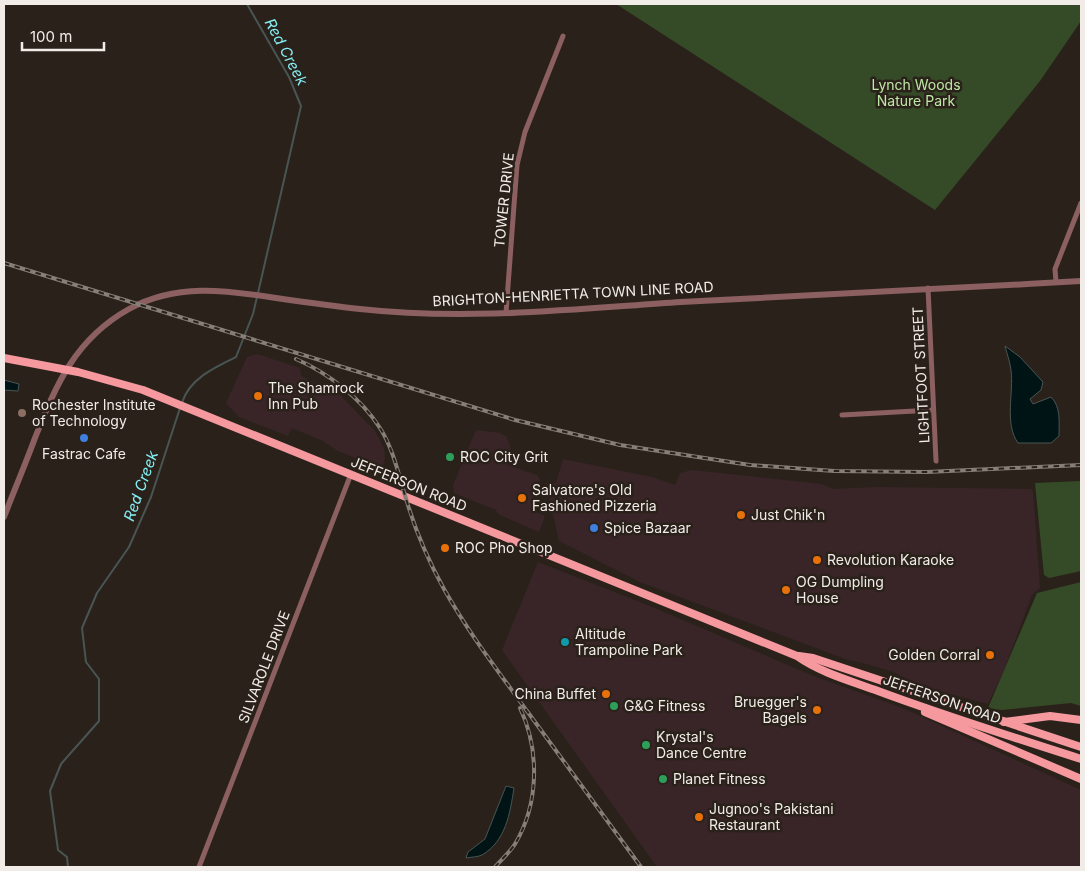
<svg xmlns="http://www.w3.org/2000/svg" width="1085" height="871" font-family="Inter,sans-serif">
  <style>
    .commercial { fill: #392527 }
    .green { fill: #354a27 }
    .water { fill: #011415; stroke: #495554 }
    .lines { fill: none; stroke-linecap: round; stroke-linejoin: round }
    .stream { stroke: #495554; stroke-width: 2 }
    .minor { stroke: #8c5f61; stroke-width: 5 }
    .tertiary { stroke: #8c5f61; stroke-width: 6 }
    .primary { stroke: #f5999e; stroke-width: 8 }
    .rail-casing { stroke: #867f78; stroke-width: 4 }
    .rail { stroke: #2a221a; stroke-width: 2; stroke-dasharray: 5.5; stroke-linecap: butt }
    .food-dot { fill: #e8710a; stroke: #2a221a; stroke-width: 2 }
    .education-dot { fill: #8d6e63; stroke: #2a221a; stroke-width: 2 }
    .shop-dot { fill: #3f7fe0; stroke: #2a221a; stroke-width: 2 }
    .leisure-dot { fill: #2e9e5b; stroke: #2a221a; stroke-width: 2 }
    .culture-dot { fill: #0f9aa8; stroke: #2a221a; stroke-width: 2 }
    .labels { text-anchor: middle; stroke-width: 5; stroke-linejoin: round; paint-order: stroke }
    .park-label { font-size: 14px; fill: #bde7a4; stroke: #2a221a }
    .street-label { font-size: 14px; fill: #f1ece7; stroke: #2a221a }
    .poi-label { font-size: 14px; fill: #f1ece7; stroke: #2a221a; text-anchor: start }
    .water-label { font-size: 15px; font-style: italic; fill: #83eef4; stroke: #2a221a }
  </style>
  <rect width="100%" height="100%" fill="#2a221a"/>
  <!-- commercial -->
  <g class="commercial">
    <path d="M257 354 300 368 301 376 340 395 375 431 384 448 385 458 383 467 380 468 338 451 323 441 292 428 288 436 239 417 226 403 247 357Z"/>
    <path d="M476 430 500 433 507 437 511 450 507 465 537 475 540 480 534 495 539 498 534 511 545 516 539 532 498 514 496 510 454 493 453 485Z"/>
    <path d="M563 459 652 477 675 485 680 473 692 470 821 484 833 489 876 487 1031 489 1033 492 1040 588 1032 595 1004 670 988 704 927 688 891 671 859 662 848 660 640 582 559 541 546 483H556Z"/>
    <path d="M538 562 650 606 811 675 905 709 1081 790V867H657L502 650Z"/>
  </g>
  <!-- green -->
  <g class="green">
    <path d="M616 4H1081V21L1040 81 935 210Z"/>
    <path d="M1081 481V571L1049 578 1044 575 1035 483Z"/>
    <path d="M1081 582V706L1071 703 1002 710 988 708 1037 593Z"/>
  </g>
  <!-- water -->
  <g class="water">
    <path d="M1005 346 1020 357 1043 382 1041 390 1030 399 1033 404 1051 397C1061 407 1059 421 1059 436L1051 443H1018C1004 423 1014 393 1011 370 1010 362 1007 354 1005 346Z"/>
    <path d="M4 380 19 384 18 391 4 390Z"/>
    <path d="M506 786 514 788C510 813 506 841 482 855 478 857 471 857 466 858L468 852 485 839Z"/>
  </g>
  <g class="lines">
    <!-- stream -->
    <g class="stream">
      <path d="M247 4 289 77 301 106 258 293"/>
      <path d="M182 403C189 379 215 367 236 357L253 314 257 297"/>
      <path d="M68 867 67 857 58 850 50 791 61 764 99 721V679L86 662 82 628 97 593 129 547 151 497 180 408"/>
    </g>
    <!-- minor -->
    <g class="minor">
      <path d="M1056 282 1055 269 1081 203"/>
      <path d="M928 288 936 461"/>
      <path d="M506 313 517 165 525 132 563 36"/>
      <path d="M842 415 933 410"/>
      <path d="M199 867 351 474"/>
    </g>
    <!-- tertiary -->
    <path class="tertiary" d="M4 517C14 491 25 465 35 438 56 385 75 339 129 309 176 283 225 290 276 298 304 302 332 306 360 309 467 321 575 309 681 302 815 294 948 289 1081 281"/>
    <!-- primary -->
    <g class="primary">
      <path d="M4 358 78 372 143 390 797 656C821 673 851 681 878 691 945 716 1013 737 1081 759"/>
      <path d="M799 656 813 658 1081 747"/>
      <path d="M925 712 1081 779"/>
      <path d="M1004 722 1050 716 1081 720"/>
    </g>
    <defs>
      <g id="rail">
        <path d="M4 263 515 420 620 445 750 465 834 471 927 472 1081 465"/>
        <path d="M296 359C328 373 361 398 380 428 394 450 399 477 407 502 416 532 429 562 444 589 468 632 498 671 527 711 565 763 603 815 641 867"/>
        <path d="M495 867C501 860 510 852 515 844 539 804 540 750 520 708"/>
      </g>
    </defs>
    <!-- rail casing -->
    <use href="#rail" class="rail-casing"/>
    <!-- rail -->
    <use href="#rail" class="rail"/>
  </g>
  <!-- markers -->
  <g class="food-dot">
    <circle cx="258" cy="396" r="5"/>
    <circle cx="522" cy="498" r="5"/>
    <circle cx="741" cy="515" r="5"/>
    <circle cx="445" cy="548" r="5"/>
    <circle cx="817" cy="560" r="5"/>
    <circle cx="786" cy="590" r="5"/>
    <circle cx="990" cy="655" r="5"/>
    <circle cx="606" cy="694" r="5"/>
    <circle cx="817" cy="710" r="5"/>
    <circle cx="699" cy="817" r="5"/>
  </g>
  <circle class="education-dot" cx="22" cy="413" r="5"/>
  <g class="shop-dot">
    <circle cx="84" cy="438" r="5"/>
    <circle cx="594" cy="528" r="5"/>
  </g>
  <g class="leisure-dot">
    <circle cx="450" cy="457" r="5"/>
    <circle cx="614" cy="706" r="5"/>
    <circle cx="646" cy="745" r="5"/>
    <circle cx="663" cy="779" r="5"/>
  </g>
  <circle class="culture-dot" cx="565" cy="642" r="5"/>
  <g class="labels">
    <!-- park labels -->
    <g class="park-label">
      <text x="916" y="90">Lynch Woods<tspan x="916" dy="16">Nature Park</tspan></text>
    </g>
    <!-- street labels -->
    <g class="street-label">
      <text transform="translate(504 200) rotate(-84)" y="5">TOWER DRIVE</text>
      <text transform="translate(573 294) rotate(-3)" y="5">BRIGHTON-HENRIETTA TOWN LINE ROAD</text>
      <text transform="translate(921 375) rotate(-93)" y="5">LIGHTFOOT STREET</text>
      <text transform="translate(409 484) rotate(22)" y="5">JEFFERSON ROAD</text>
      <text transform="translate(264 667) rotate(-69)" y="5">SILVAROLE DRIVE</text>
      <text transform="translate(942 699) rotate(19)" y="5">JEFFERSON ROAD</text>
    </g>
    <!-- poi labels -->
    <g class="poi-label">
      <text x="268" y="393">The Shamrock<tspan x="268" dy="16">Inn Pub</tspan></text>
      <text x="32" y="410">Rochester Institute<tspan x="32" dy="16">of Technology</tspan></text>
      <text x="84" y="459" text-anchor="middle">Fastrac Cafe</text>
      <text x="460" y="462">ROC City Grit</text>
      <text x="532" y="495">Salvatore's Old<tspan x="532" dy="16">Fashioned Pizzeria</tspan></text>
      <text x="751" y="520">Just Chik'n</text>
      <text x="604" y="533">Spice Bazaar</text>
      <text x="455" y="553">ROC Pho Shop</text>
      <text x="827" y="565">Revolution Karaoke</text>
      <text x="796" y="587">OG Dumpling<tspan x="796" dy="16">House</tspan></text>
      <text x="575" y="639">Altitude<tspan x="575" dy="16">Trampoline Park</tspan></text>
      <text x="980" y="660" text-anchor="end">Golden Corral</text>
      <text x="596" y="699" text-anchor="end">China Buffet</text>
      <text x="807" y="707" text-anchor="end">Bruegger's<tspan x="807" dy="16">Bagels</tspan></text>
      <text x="624" y="711">G&amp;G Fitness</text>
      <text x="656" y="742">Krystal's<tspan x="656" dy="16">Dance Centre</tspan></text>
      <text x="673" y="784">Planet Fitness</text>
      <text x="709" y="814">Jugnoo's Pakistani<tspan x="709" dy="16">Restaurant</tspan></text>
    </g>
    <!-- water labels -->
    <g class="water-label">
      <text transform="translate(286 52) rotate(62)" y="5">Red Creek</text>
      <text transform="translate(141 486) rotate(-70)" y="5">Red Creek</text>
    </g>
  </g>
  <!-- border -->
  <rect width="1085" height="871" fill="none" stroke="#f1ece7" stroke-width="10"/>
  <!-- scale -->
  <path d="M22 42v8h82v-8" fill="none" stroke="#f1ece7" stroke-width="2.5"/>
  <text x="30" y="42" font-size="15" fill="#f1ece7" stroke="#2a221a" stroke-width="4" paint-order="stroke">100 m</text>
</svg>
